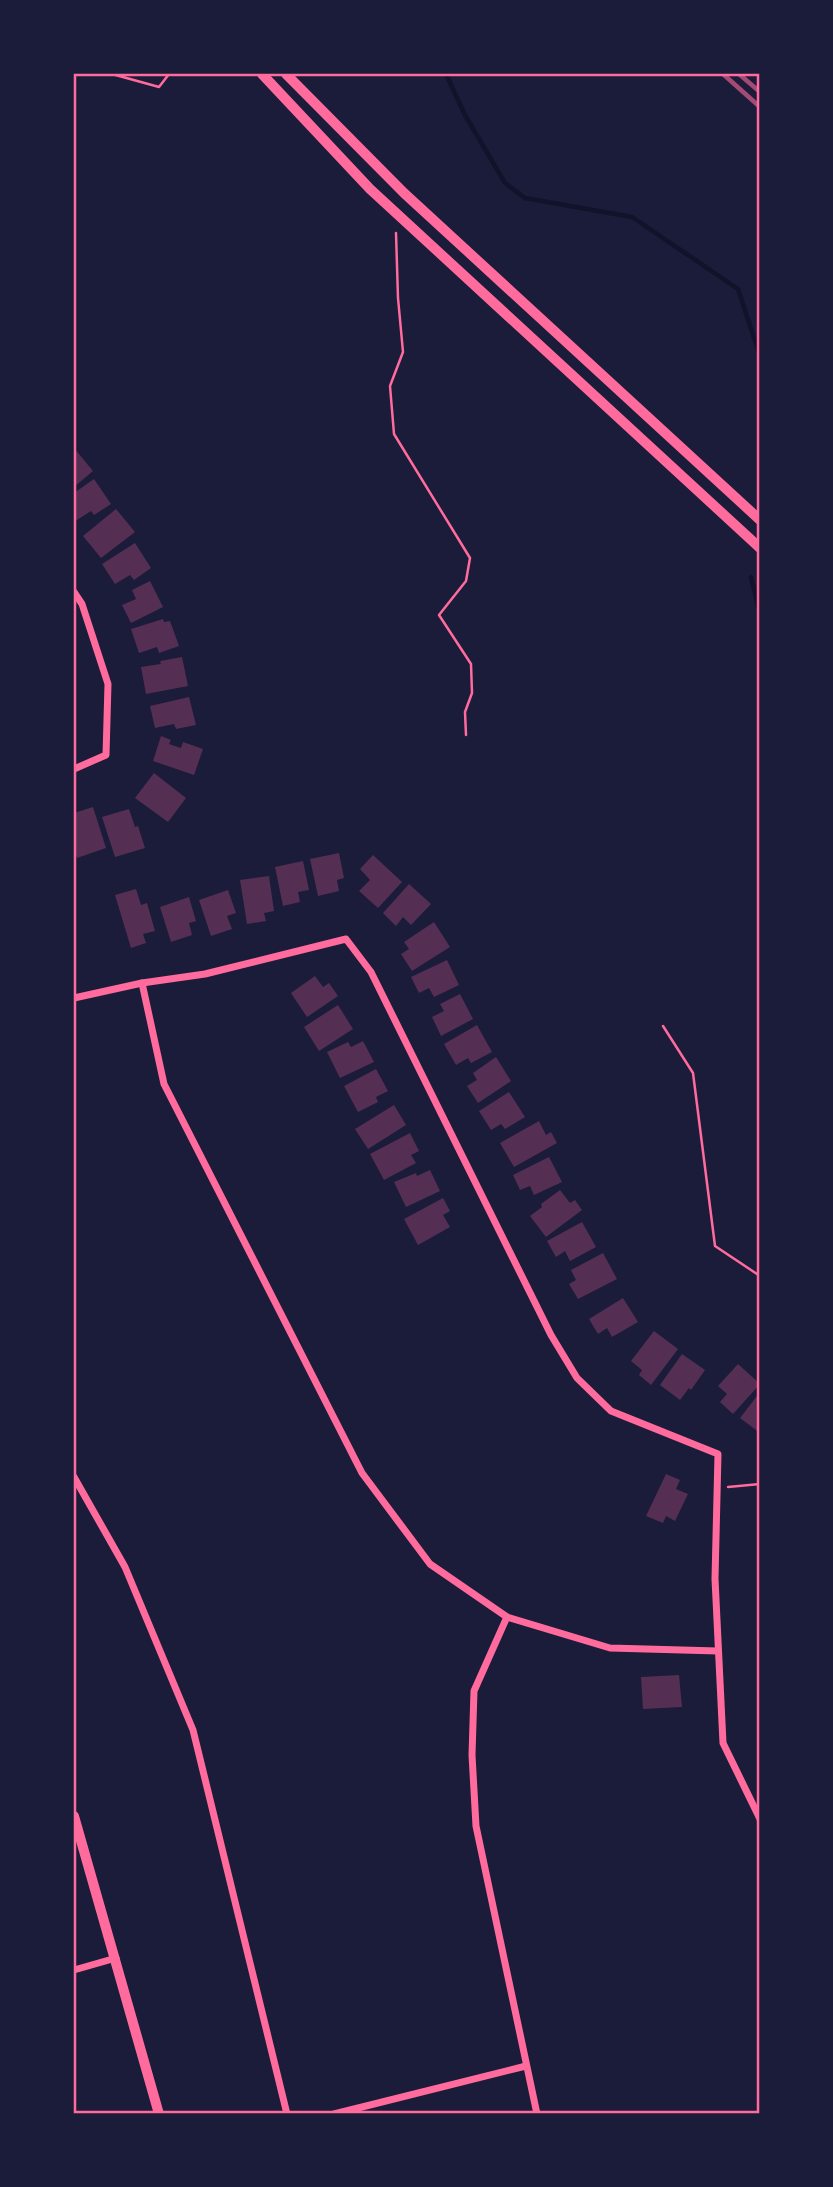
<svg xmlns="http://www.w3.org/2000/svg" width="833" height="2187" font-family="'Archivo Narrow',sans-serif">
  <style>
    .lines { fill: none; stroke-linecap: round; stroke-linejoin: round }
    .stream { stroke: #12122b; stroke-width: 4.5 }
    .building { fill: #542f53 }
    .path { stroke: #ff6b9d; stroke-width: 2.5 }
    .minor { stroke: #ff6b9d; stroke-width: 7 }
    .tertiary { stroke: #ff6b9d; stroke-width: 10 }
    .rail { stroke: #a44b75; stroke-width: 4.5 }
    .neatline { fill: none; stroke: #ff6b9d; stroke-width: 2.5 }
  </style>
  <rect width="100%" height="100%" fill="#1b1b3a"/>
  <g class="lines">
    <!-- stream -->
    <g class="stream">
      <path d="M446 74 465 115 505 183 525 198 632 217 738 289 760 356"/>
      <path d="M751 577 760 614"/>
    </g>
  </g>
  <!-- building -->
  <g class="building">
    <path d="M74 448 93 471 74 487Z"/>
    <path d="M94 479 111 504 94 515 91 511 74 522V493Z"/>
    <path d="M116 509 135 532 101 558 83 536Z"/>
    <path d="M135 543 151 568 134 580 130 575 115 584 102 564Z"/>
    <path d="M150 581 163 607 131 623 122 605 136 599 132 590Z"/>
    <path d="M163 619 164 622 170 621 179 646 159 653 157 647 139 653 131 629Z"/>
    <path d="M182 657 188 686 146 694 141 667 161 664 160 661Z"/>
    <path d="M189 697 196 725 176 729 174 724 155 728 150 706Z"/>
    <path d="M161 736 171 740 169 744 181 748 183 742 203 749 194 775 153 761Z"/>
    <path d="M154 773 186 798 168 822 135 798Z"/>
    <path d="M93 807 106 848 77 858 74 847V813Z"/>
    <path d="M129 809 135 827 138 826 145 848 115 857 102 817Z"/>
    <path d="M339 853 344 878 337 880 339 891 318 896 310 859Z"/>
    <path d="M373 855 402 882 378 908 359 891 370 880 360 869Z"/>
    <path d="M303 861 309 890 298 892 300 902 283 906 275 867Z"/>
    <path d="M269 876 274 911 264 913 266 921 247 924 240 880Z"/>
    <path d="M409 884 431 904 411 925 403 917 396 926 383 913Z"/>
    <path d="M136 889 141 905 147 903 155 931 143 934 146 943 131 948 115 895Z"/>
    <path d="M228 890 236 913 227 916 232 929 211 936 199 900Z"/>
    <path d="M189 897 196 921 189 923 192 935 171 942 160 907Z"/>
    <path d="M434 922 450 947 412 971 401 954 409 949 404 942Z"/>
    <path d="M447 960 459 985 434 997 429 988 419 993 411 977Z"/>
    <path d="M315 976 323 987 329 983 338 996 307 1017 291 993Z"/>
    <path d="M460 994 473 1019 441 1036 432 1017 444 1011 440 1004Z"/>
    <path d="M338 1005 353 1029 319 1051 304 1027Z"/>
    <path d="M477 1025 492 1052 471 1063 468 1058 456 1065 444 1044Z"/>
    <path d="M363 1041 374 1062 340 1078 327 1052 348 1042 351 1047Z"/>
    <path d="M496 1057 511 1081 478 1103 467 1086 477 1080 473 1073Z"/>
    <path d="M376 1069 388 1091 376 1097 378 1102 358 1112 344 1086Z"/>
    <path d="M509 1092 525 1117 505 1129 501 1124 491 1130 479 1111Z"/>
    <path d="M394 1105 406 1125 368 1149 355 1129Z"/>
    <path d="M539 1121 546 1135 551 1132 557 1143 514 1167 500 1143Z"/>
    <path d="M410 1133 419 1151 411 1155 416 1163 384 1180 370 1154Z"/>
    <path d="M549 1157 562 1182 534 1195 530 1186 520 1190 513 1175Z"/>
    <path d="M430 1170 440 1191 406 1207 394 1182 416 1173 417 1176Z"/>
    <path d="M560 1190 570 1203 575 1200 582 1210 546 1237 530 1216 542 1207 541 1204Z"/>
    <path d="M443 1198 450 1211 443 1215 450 1227 418 1245 404 1219Z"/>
    <path d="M582 1222 596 1247 570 1261 565 1251 556 1257 547 1241Z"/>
    <path d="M603 1253 617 1279 578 1299 569 1284 576 1280 571 1270Z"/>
    <path d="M623 1298 638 1322 612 1337 607 1328 598 1334 589 1319Z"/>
    <path d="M654 1331 678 1349 651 1385 639 1375 642 1370 631 1361Z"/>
    <path d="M682 1354 705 1370 691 1390 689 1388 680 1400 660 1385Z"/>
    <path d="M738 1364 760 1384 733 1414 720 1402 727 1394 718 1386Z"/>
    <path d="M760 1392V1433L740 1418Z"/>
    <path d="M666 1474 680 1480 676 1489 688 1494 675 1521 666 1516 663 1523 646 1516Z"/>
    <path d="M679 1675 682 1707 643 1709 641 1677Z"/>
  </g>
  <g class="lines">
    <!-- path -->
    <g class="path">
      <path d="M112 74 159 87 169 74"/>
      <path d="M396 233 398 298 403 352 390 386 394 434 470 558 466 581 439 615 471 664 472 693 465 712 466 735"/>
      <path d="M663 1026 693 1073 715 1246 760 1276"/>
      <path d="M728 1487 760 1484"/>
    </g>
    <!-- minor -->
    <g class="minor">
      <path d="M74 592 82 604 108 684 106 755 74 769"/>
      <path d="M142 983 164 1084 362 1473 430 1564 507 1617 610 1648 718 1651"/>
      <path d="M74 998 142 983 205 974 346 939 371 972 551 1335 577 1378 611 1411 718 1454 715 1579 723 1743 760 1819"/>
      <path d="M74 1477 125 1567 193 1730 287 2114"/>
      <path d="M507 1617 474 1691 472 1755 476 1826 537 2114"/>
      <path d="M74 1970 116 1958"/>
      <path d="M334 2114 526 2066"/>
    </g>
    <!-- tertiary -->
    <g class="tertiary">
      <path d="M262 74 370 189 760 548"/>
      <path d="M286 74 404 193 760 520"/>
      <path d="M74 1816 159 2114"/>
    </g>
    <!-- rail -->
    <g class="rail">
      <path d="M723 74 760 107"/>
      <path d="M739 74 760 92"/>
    </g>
  </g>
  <!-- border -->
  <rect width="833" height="2187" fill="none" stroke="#1b1b3a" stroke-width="150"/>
  <rect x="75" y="75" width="683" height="2037" class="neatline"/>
</svg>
